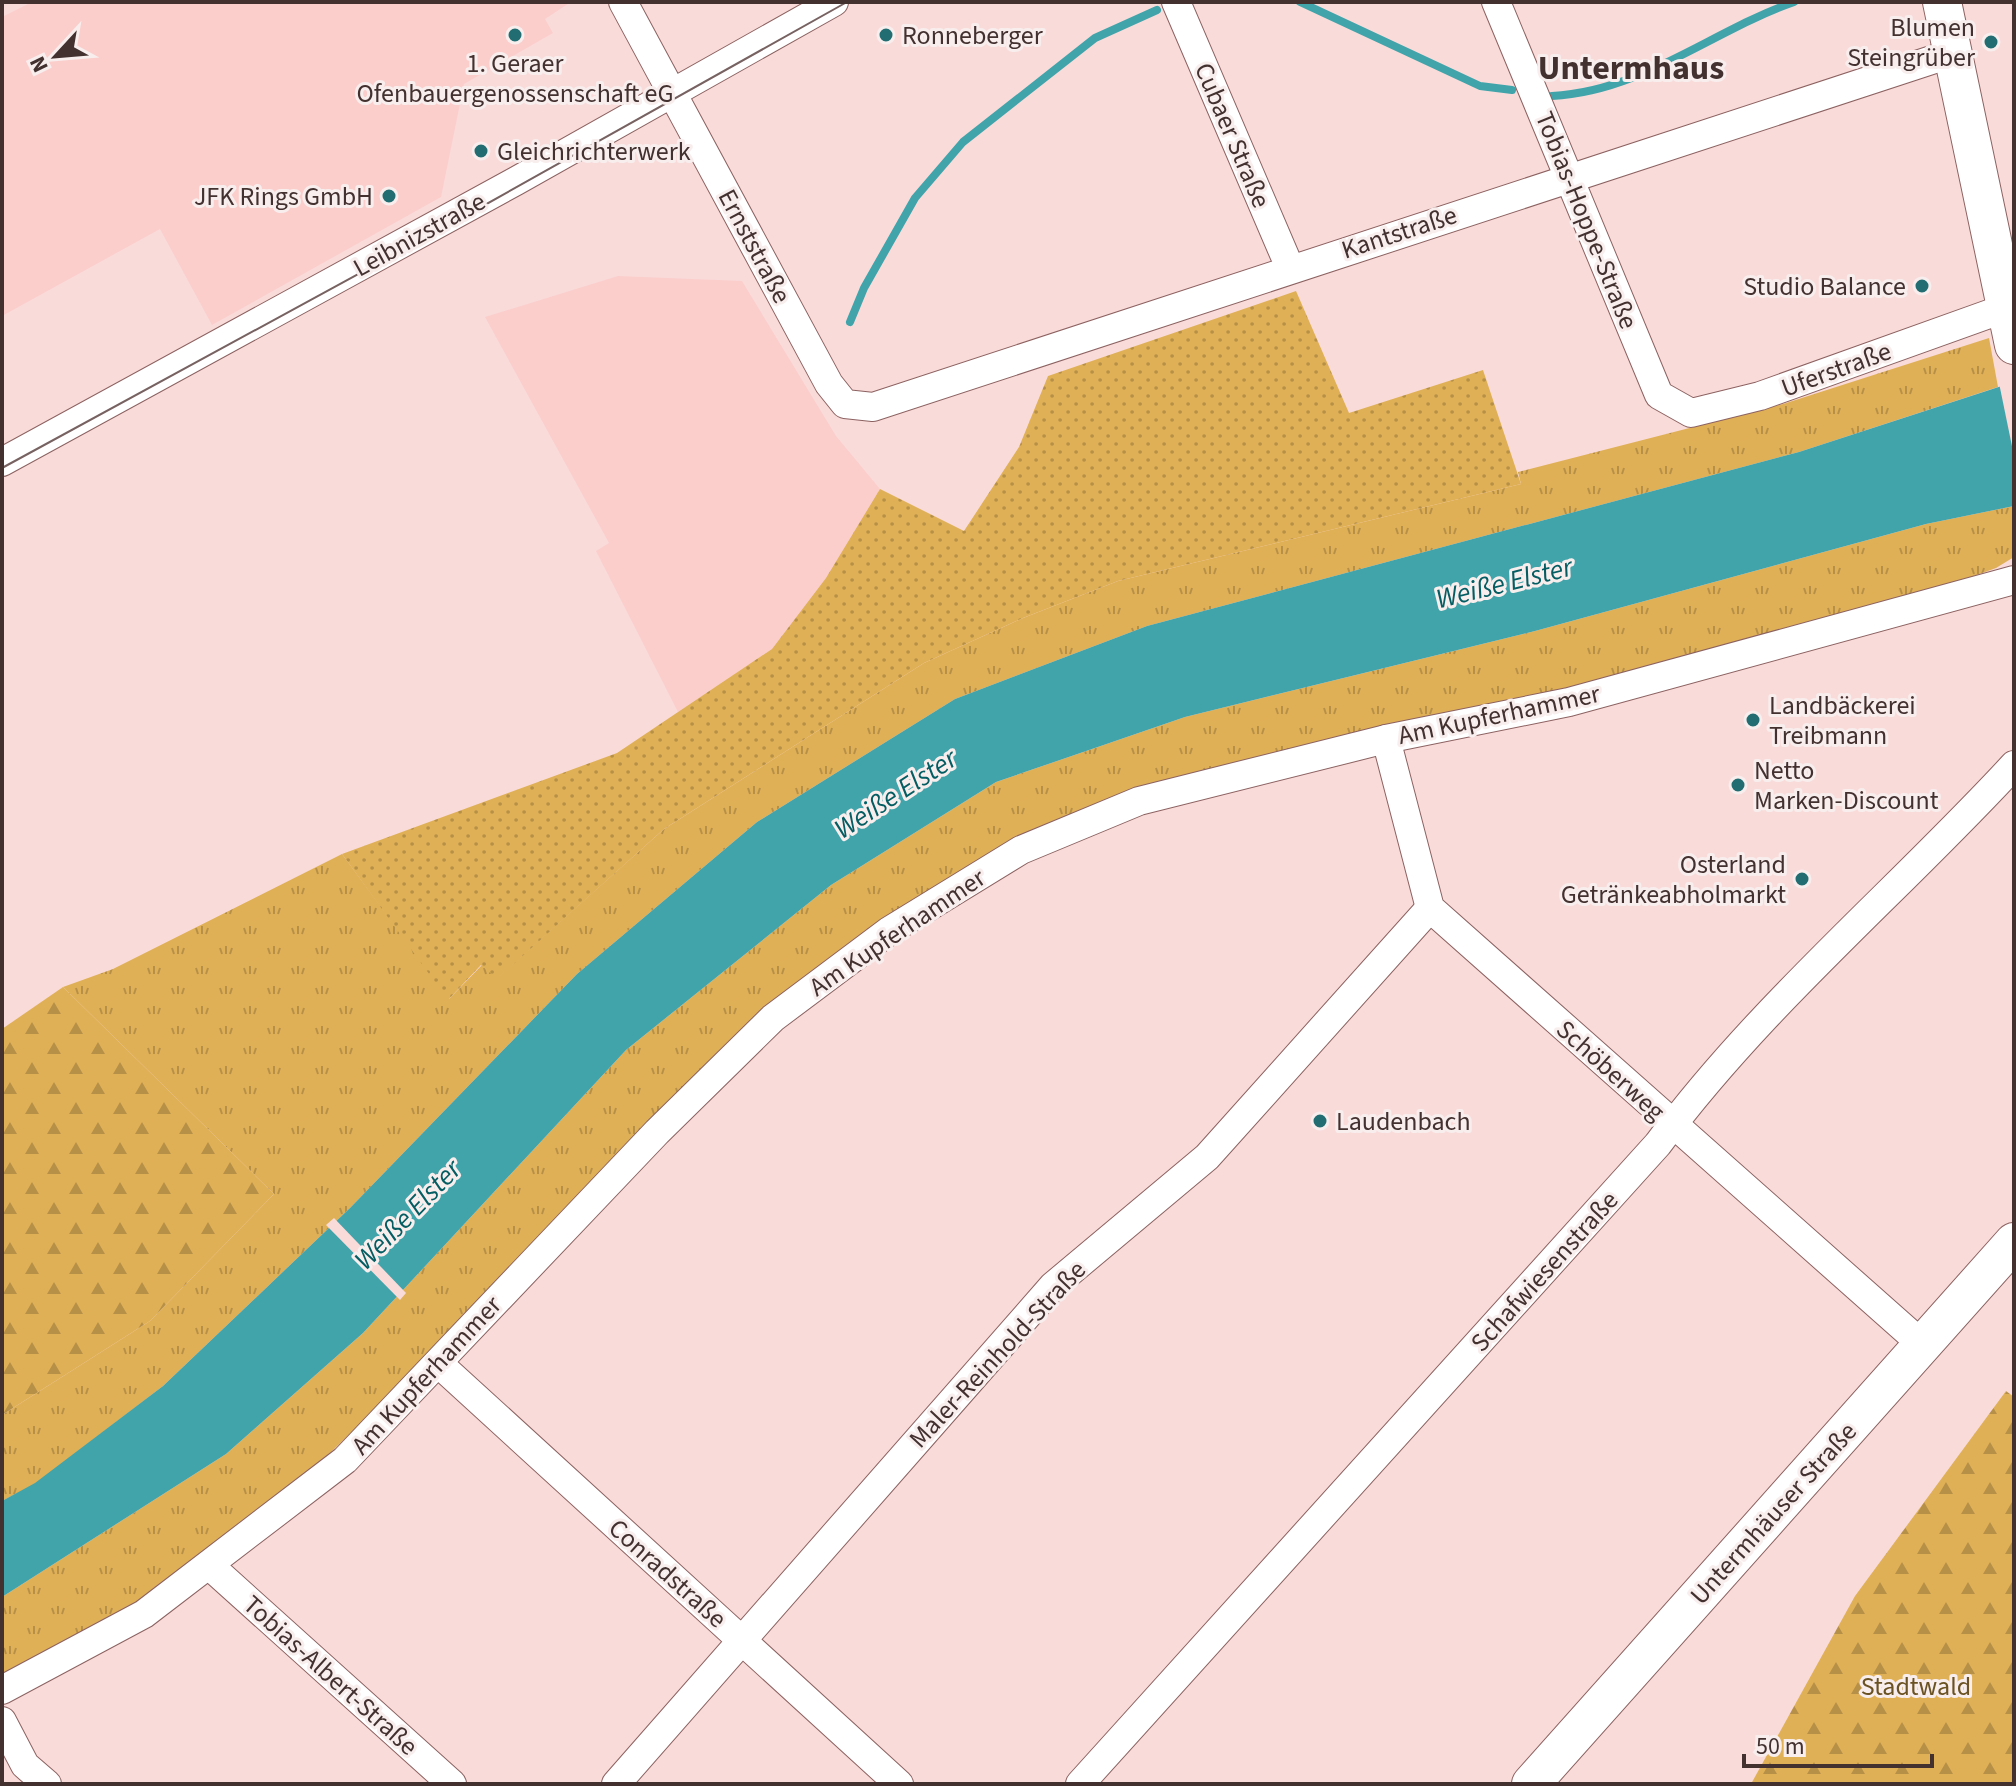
<svg xmlns="http://www.w3.org/2000/svg" width="2016" height="1786" font-family="'Source Sans 3',sans-serif">
  <style>
    .built { fill: #fbcecc }
    .grass { fill: url(#grass-tufts) }
    .forest { fill: url(#forest-firs) }
    .garden { fill: url(#garden-dots) }
    .water { fill: #40a4aa }
    .pier { fill: #f9dbda }
    .lines { fill: none; stroke-linecap: round; stroke-linejoin: round }
    .stream { stroke: #40a4aa; stroke-width: 8 }
    .minor-casing { stroke: #8c6261; stroke-width: 30 }
    .secondary-casing { stroke: #8c6261; stroke-width: 40 }
    .minor { stroke: #fff; stroke-width: 28 }
    .secondary { stroke: #fff; stroke-width: 38 }
    .tram { stroke: #776261; stroke-width: 2 }
    .poi-dot { fill: #216d71; stroke: #f8eeed; stroke-width: 3 }
    .labels { text-anchor: middle; stroke-width: 6; stroke-linejoin: round; paint-order: stroke }
    .poi-label { font-size: 26px; fill: #433130; stroke: #f8eeed; text-anchor: start }
    .street-label { font-size: 26px; fill: #433130; stroke: #f8eeed }
    .park-label { font-size: 26px; fill: #6b5222; stroke: #f8eeed }
    .water-label { font-size: 28px; font-style: italic; fill: #045d62; stroke: #f8eeed }
    .district-label { font-size: 34px; font-weight: bold; fill: #433130; stroke: #f8eeed }
  </style>
  <defs>
    <pattern id="grass-tufts" width="24" height="20" patternUnits="userSpaceOnUse" patternTransform="scale(2)"><rect width="24" height="20" fill="#e0b056"/><path d="M3 7l-1-3M5 7V3M7 7l1-3M15 17l-1-3M17 17v-4M19 17l1-3" fill="none" stroke="#b79048"/></pattern>
    <pattern id="forest-firs" width="22" height="20" patternUnits="userSpaceOnUse" patternTransform="scale(2)"><rect width="22" height="20" fill="#e0b056"/><path d="M5 1l3.5 6h-7zM16 11l3.5 6h-7z" fill="#b79048"/></pattern>
    <pattern id="garden-dots" width="8" height="8" patternUnits="userSpaceOnUse" patternTransform="scale(2)"><rect width="8" height="8" fill="#e0b056"/><path d="M2 2h.1M6 6h.1" fill="none" stroke="#b79048" stroke-width="1.8" stroke-linecap="round"/></pattern>
  </defs>
  <rect width="100%" height="100%" fill="#f9dbda"/>
  <!-- built -->
  <g class="built">
    <path d="M32 2H571L545 19 553 33 464 84 441 197 212 325 160 229 2 316V17Z"/>
    <path d="M618 276 742 281 836 436 880 489 826 578 772 649 678 712 596 551 609 543 485 317Z"/>
  </g>
  <!-- grass -->
  <g class="grass">
    <path d="M1989 338 1998 387 1799 452 1147 626 955 699 757 822 577 974 350 1208 163 1386 35 1484 2 1501V1415L150 1321 274 1194 63 987 113 969 342 854 449 999 482 965 497 978 664 829 924 663 1023 618 1118 581 1521 484 1518 472 1783 404Z"/>
    <path d="M2014 506V557L1996 568 1925 594 1570 692 1178 780 861 941 302 1480 122 1613 2 1675V1597L226 1454 363 1333 626 1050 831 885 996 782 1185 717 1535 631 1926 524Z"/>
  </g>
  <!-- forest -->
  <g class="forest">
    <path d="M63 987 274 1194 150 1321 2 1415V1029Z"/>
    <path d="M2006 1391 2014 1397V1784H1751L1855 1596Z"/>
  </g>
  <!-- garden -->
  <path class="garden" d="M1296 291 1349 413 1483 370 1521 484 1118 581 1023 618 924 663 664 829 497 979 481 965 448 1000 342 854 617 753 772 649 826 578 880 489 964 531 1019 447 1048 376Z"/>
  <!-- water -->
  <path class="water" d="M2014 382V506L1926 524 1535 631 1185 717 996 782 831 885 626 1050 363 1333 226 1454 2 1597V1501L35 1483 163 1386 350 1208 577 974 757 822 955 699 1147 626 1799 452Z"/>
  <!-- pier -->
  <g class="pier">
    <path d="M2014 378V456L1999 383Z"/>
    <path d="M334 1218 406 1293 400 1300 326 1225Z"/>
  </g>
  <g class="lines">
    <!-- stream -->
    <g class="stream">
      <path d="M1300 2 1480 86 1512 90"/>
      <path d="M1552 96C1643 91 1711 31 1794 2"/>
      <path d="M850 322 864 288 915 198 963 142 1095 38 1157 10"/>
    </g>
    <defs>
      <g id="minor">
        <path d="M623 2 829 384 845 404 873 407 1953 53"/>
        <path d="M1176 2 1290 268"/>
        <path d="M1496 2 1659 395 1691 413 1760 396 2014 305"/>
        <path d="M2 462 516 181 834 2"/>
        <path d="M1386 739 1430 908 1924 1346"/>
        <path d="M438 1363 899 1784"/>
        <path d="M210 1566 452 1784"/>
        <path d="M2 1690 144 1614 345 1460 657 1132 773 1018 889 931 1021 850 1139 801 1386 739 1569 702 2014 580"/>
        <path d="M2 1721 25 1765 47 1784"/>
        <path d="M616 1784 1053 1286 1207 1157 1430 908"/>
        <path d="M1080 1784 1658 1144C1761 1005 1897 892 2014 765"/>
      </g>
      <g id="secondary">
        <path d="M1942 2 2014 345"/>
        <path d="M1531 1784 2014 1242"/>
      </g>
    </defs>
    <!-- minor casing -->
    <use href="#minor" class="minor-casing"/>
    <!-- secondary casing -->
    <use href="#secondary" class="secondary-casing"/>
    <!-- minor -->
    <use href="#minor" class="minor"/>
    <!-- secondary -->
    <use href="#secondary" class="secondary"/>
    <!-- tram -->
    <path class="tram" d="M2 468 474 211 847 2"/>
  </g>
  <!-- markers -->
  <g class="poi-dot">
    <circle cx="515" cy="35" r="8"/>
    <circle cx="886" cy="35" r="8"/>
    <circle cx="1991" cy="42" r="8"/>
    <circle cx="481" cy="151" r="8"/>
    <circle cx="389" cy="196" r="8"/>
    <circle cx="1922" cy="286" r="8"/>
    <circle cx="1753" cy="720" r="8"/>
    <circle cx="1738" cy="785" r="8"/>
    <circle cx="1802" cy="879" r="8"/>
    <circle cx="1320" cy="1121" r="8"/>
  </g>
  <g class="labels">
    <!-- poi labels -->
    <g class="poi-label">
      <text x="1975" y="36" text-anchor="end">Blumen<tspan x="1975" dy="30">Steingrüber</tspan></text>
      <text x="902" y="44">Ronneberger</text>
      <text x="515" y="72" text-anchor="middle">1. Geraer<tspan x="515" dy="30">Ofenbauergenossenschaft eG</tspan></text>
      <text x="497" y="160">Gleichrichterwerk</text>
      <text x="373" y="205" text-anchor="end">JFK Rings GmbH</text>
      <text x="1906" y="295" text-anchor="end">Studio Balance</text>
      <text x="1769" y="714">Landbäckerei<tspan x="1769" dy="30">Treibmann</tspan></text>
      <text x="1754" y="779">Netto<tspan x="1754" dy="30">Marken-Discount</tspan></text>
      <text x="1786" y="873" text-anchor="end">Osterland<tspan x="1786" dy="30">Getränkeabholmarkt</tspan></text>
      <text x="1336" y="1130">Laudenbach</text>
    </g>
    <!-- street labels -->
    <g class="street-label">
      <text transform="translate(1233 135) rotate(67)" y="9">Cubaer Straße</text>
      <text transform="translate(1587 220) rotate(68)" y="9">Tobias-Hoppe-Straße</text>
      <text transform="translate(1399 232) rotate(-18)" y="9">Kantstraße</text>
      <text transform="translate(419 234) rotate(-29)" y="9">Leibnizstraße</text>
      <text transform="translate(755 246) rotate(62)" y="9">Ernststraße</text>
      <text transform="translate(1836 369) rotate(-20)" y="9">Uferstraße</text>
      <text transform="translate(1499 714) rotate(-12)" y="9">Am Kupferhammer</text>
      <text transform="translate(897 932) rotate(-34)" y="9">Am Kupferhammer</text>
      <text transform="translate(1611 1070) rotate(42)" y="9">Schöberweg</text>
      <text transform="translate(1544 1271) rotate(-48)" y="9">Schafwiesenstraße</text>
      <text transform="translate(997 1354) rotate(-47)" y="9">Maler-Reinhold-Straße</text>
      <text transform="translate(426 1375) rotate(-47)" y="9">Am Kupferhammer</text>
      <text transform="translate(1773 1513) rotate(-48)" y="9">Untermhäuser Straße</text>
      <text transform="translate(668 1573) rotate(42)" y="9">Conradstraße</text>
      <text transform="translate(331 1675) rotate(42)" y="9">Tobias-Albert-Straße</text>
    </g>
    <!-- park labels -->
    <g class="park-label">
      <text x="1916" y="1695">Stadtwald</text>
    </g>
    <!-- water labels -->
    <g class="water-label">
      <text transform="translate(1504 582) rotate(-14)" y="10">Weiße Elster</text>
      <text transform="translate(895 793) rotate(-33)" y="10">Weiße Elster</text>
      <text transform="translate(407 1214) rotate(-46)" y="10">Weiße Elster</text>
    </g>
    <!-- district labels -->
    <g class="district-label">
      <text x="1631" y="79">Untermhaus</text>
    </g>
  </g>
  <!-- border -->
  <rect width="2016" height="1786" fill="none" stroke="#433130" stroke-width="8"/>
  <!-- north arrow -->
  <g transform="translate(56 56) rotate(244)" stroke="#f8eeed" stroke-width="6" paint-order="stroke">
  <path d="M0-6L14 30L0 20L-14 30Z" fill="#433130"/>
  <text y="-12" font-size="22" font-weight="bold" text-anchor="middle" fill="#433130">N</text>
  </g>
  <!-- scale -->
  <path d="M1744 1754v12h188v-12" fill="none" stroke="#433130" stroke-width="4"/>
  <text x="1756" y="1754" font-size="24" fill="#433130" stroke="#f8eeed" stroke-width="6" paint-order="stroke">50 m</text>
</svg>
